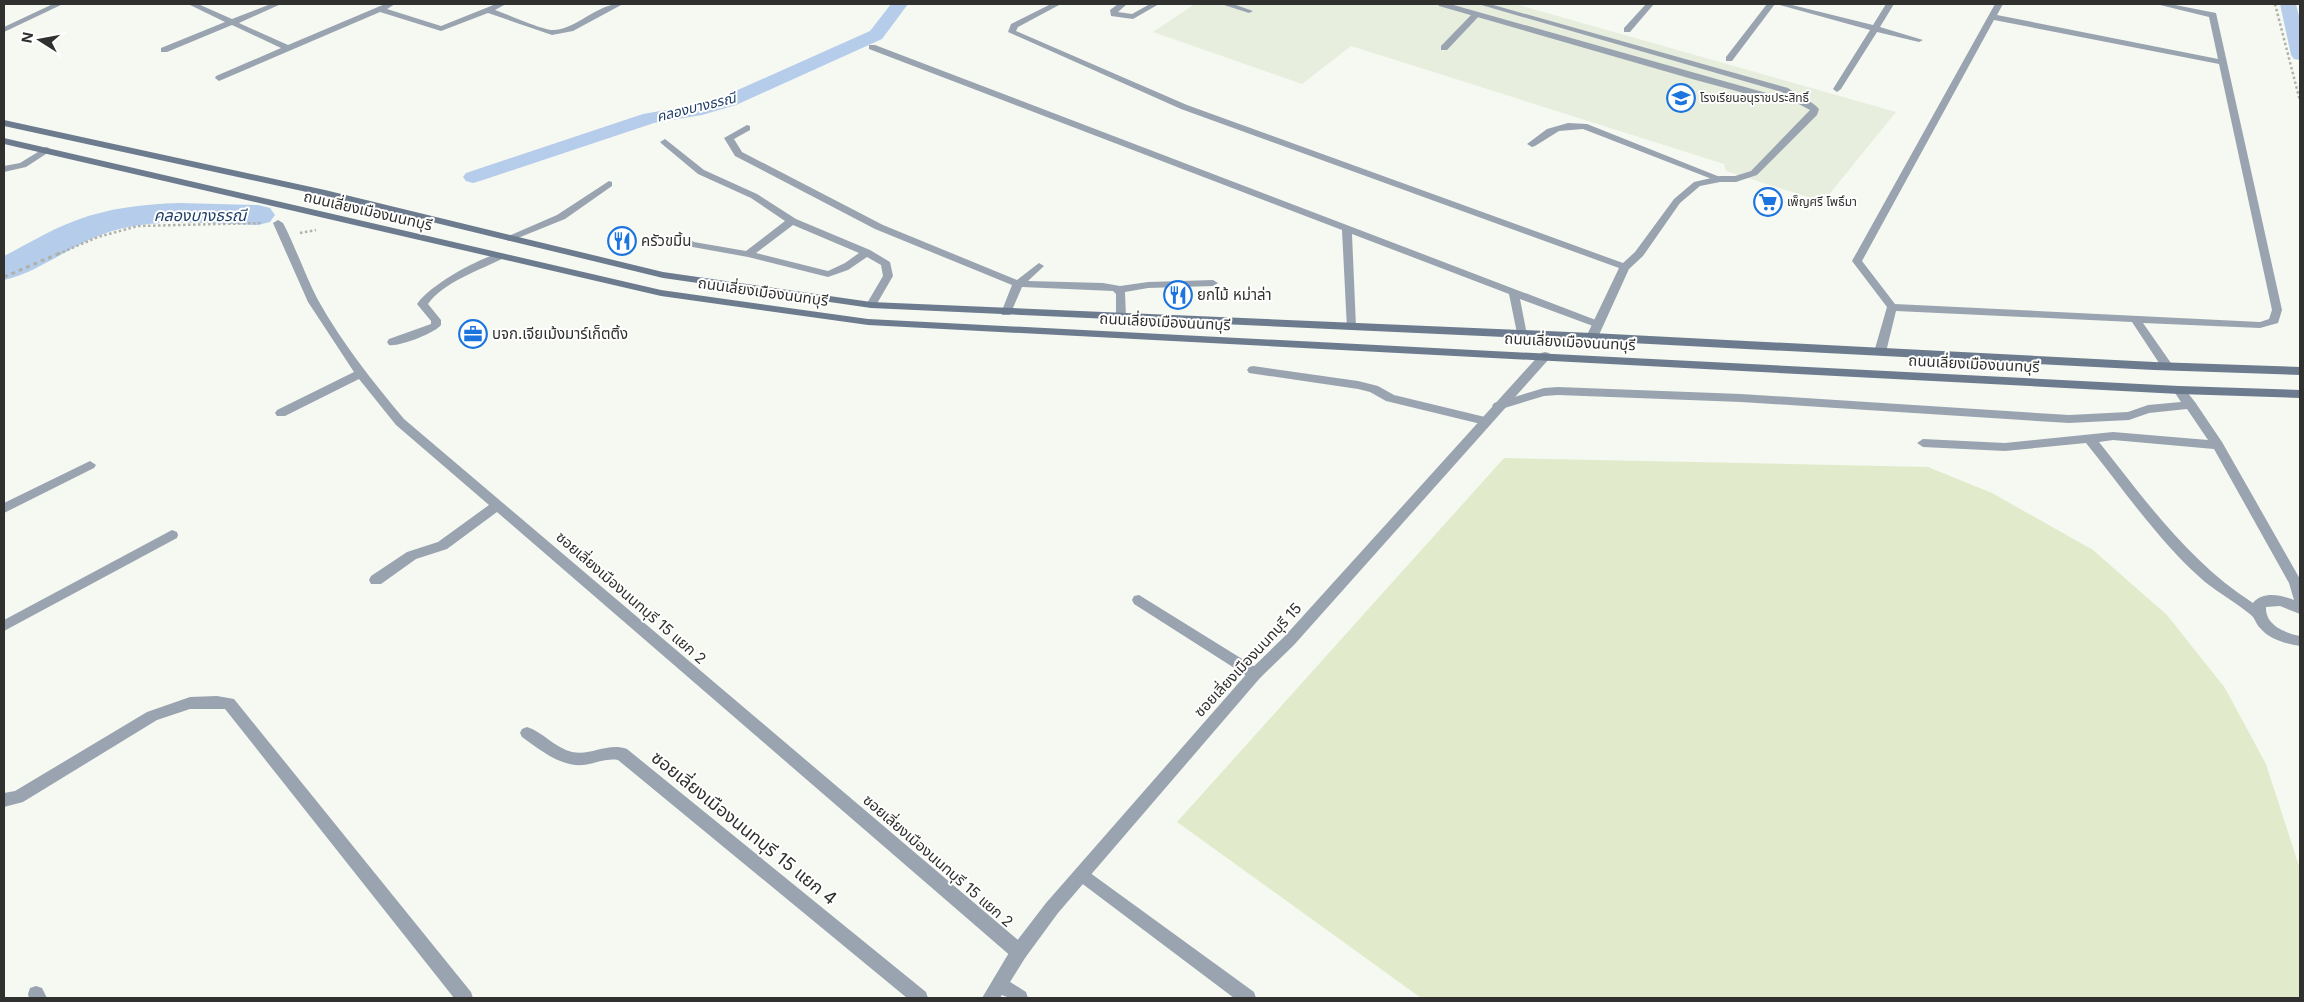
<svg xmlns="http://www.w3.org/2000/svg" width="2304" height="1002" font-family="Inter,'Noto Sans Thai',sans-serif">
  <style>
    .built { fill: #e8eede }
    .green { fill: #e1ebcc }
    .lines { fill: none; stroke-linecap: round; stroke-linejoin: round }
    .canal { fill: #b5cceb; fill-rule: evenodd }
    .river { fill: #b5cceb; fill-rule: evenodd }
    .path-far1 { stroke: #afb1ab; stroke-width: 2.5; stroke-dasharray: 2.5 2.5; stroke-linecap: butt }
    .path { stroke: #afb1ab; stroke-width: 3; stroke-dasharray: 4 4; stroke-linecap: butt }
    .service { fill: #9aa4b1; fill-rule: evenodd }
    .minor { fill: #9aa4b1; fill-rule: evenodd }
    .tertiary { fill: #9aa4b1; fill-rule: evenodd }
    .secondary { fill: #6d7b8f; fill-rule: evenodd }
    .labels { text-anchor: middle; stroke-width: 4; stroke-linejoin: round; paint-order: stroke }
    .far-poi-label { font-size: 12px; fill: #30312e; stroke: #fff; text-anchor: start }
    .far-water-label { font-size: 14px; font-style: italic; fill: #1f3e67; stroke: #fff }
    .street-label { font-size: 15px; fill: #30312e; stroke: #fff }
    .poi-label { font-size: 15px; fill: #30312e; stroke: #fff; text-anchor: start }
    .water-label { font-size: 16px; font-style: italic; fill: #1f3e67; stroke: #fff }
    .near-street-label { font-size: 18px; fill: #30312e; stroke: #fff }
  </style>
  <rect width="100%" height="100%" fill="#f6f9f1"/>
  <!-- built -->
  <path class="built" d="M1195 4H1515L1896 112 1823 202 1726 171 1724 164 1351 46 1302 84 1153 32Z"/>
  <!-- green -->
  <path class="green" d="M1504 458 1928 467 1992 493 2093 550 2167 615 2225 688 2266 764 2300 869V998H1421L1177 822Z"/>
  <g class="lines">
    <!-- canal -->
    <g class="canal">
      <path d="M891 4H908L882 39 736 105 702 115 654 123 480 181 473 183 466 181 463 177 466 173 643 114 700 104 722 97 870 31Z"/>
      <path d="M2280 4H2296L2300 20V60L2294 59 2291 55Z"/>
    </g>
    <!-- river -->
    <path class="river" d="M179 203 258 205 270 208 275 215 270 222 258 225C208 224 149 216 101 235 68 247 39 272 4 280V256C28 244 51 229 77 220 109 208 144 204 179 203Z"/>
    <!-- path-far1 -->
    <g class="path-far1">
      <path d="M2275 4 2300 101"/>
      <path d="M300 233 316 230"/>
      <path d="M58 254 98 237 138 226 262 223"/>
    </g>
    <!-- path -->
    <path class="path" d="M4 277 60 253"/>
    <!-- service -->
    <g class="service">
      <path d="M1118 4H1127L1118 12 1132 14 1150 4H1159L1133 19 1111 16 1110 10Z"/>
      <path d="M1221 4H1233L1253 11 1249 13Z"/>
      <path d="M1995 4H2003L1997 15 2218 59 2209 17 2156 4H2170L2216 13 2282 310 2278 323 2260 328 2143 323 2173 366 2167 370 2163 369 2132 322 1896 311 1886 352 1884 355H1876L1874 352 1887 307 1852 261ZM1994 20 2219 64 2272 310 2269 319 2260 322 1895 304 1862 261Z"/>
      <path d="M1474 12 1481 14 1447 50H1441V46Z"/>
      <path d="M869 45H875L1601 322 1602 324 1597 327 1593 326 1520 299 1527 335 1522 339 1518 338 1509 294 1352 234 1356 327 1351 330 1347 329 1342 230 869 49Z"/>
      <path d="M1568 123 1587 124 1725 179 1720 182 1717 181 1583 129 1559 131 1535 146 1532 147 1527 144 1547 129Z"/>
      <path d="M747 125 750 126V130L734 139 742 152 883 225 1017 280 1039 263 1044 266 1028 281 1103 283 1120 286 1148 282 1213 280 1218 283 1213 286 1148 288 1125 292 1126 317 1121 320 1116 317V294L1113 291 1022 287 1010 315H1002L1001 313 1012 285 875 229 735 156 724 138Z"/>
      <path d="M500 253 505 256 504 258C482 269 442 283 428 304L441 320V325C435 333 399 347 389 345L387 342 389 339 431 324V321L417 304C430 285 477 259 500 253Z"/>
      <path d="M2179 386 2183 387 2195 402 2222 442 2300 579V614L2280 606 2266 607C2265 625 2285 633 2300 636V646C2286 644 2269 639 2260 628 2256 624 2255 618 2251 615 2237 603 2220 594 2205 582 2159 542 2124 490 2086 443L2005 451 1923 447 1917 443 1923 439 2005 443 2113 432 2208 440 2187 409 2149 413 2129 420 2069 423 1741 402 1558 395 1544 396 1498 410 1492 406 1494 403 1544 388 1558 387 1741 394 2069 415 2128 412 2148 405 2181 402 2173 390ZM2113 440 2214 449 2289 583 2294 600C2281 595 2263 591 2253 603 2189 562 2145 500 2099 442Z"/>
      <path d="M1082 867 1254 992 1256 998H1234L1076 879 1074 874 1076 869Z"/>
      <path d="M1001 976 1026 992 1028 998C1014 998 999 1000 993 984L995 978Z"/>
    </g>
    <!-- minor -->
    <g class="minor">
      <path d="M53 4H63L4 32V27Z"/>
      <path d="M188 4H198L232 19 271 4H281L239 23 288 45 385 4H395L387 9 441 26 496 4H506L495 10C507 14 544 31 554 30 579 28 598 2 623 4L573 31 552 35 488 13 441 31 380 12 219 81 215 78 216 76 281 48 232 25 167 52H161V48L225 22Z"/>
      <path d="M1051 4H1061L1018 27 1016 31 1187 105 1623 263 1635 252 1674 199 1694 182 1720 176H1735L1751 171 1810 110 1795 102H1777L1692 79 1439 6 1438 4H1450L1777 96H1787L1782 92 1478 4H1490L1788 88C1798 96 1811 100 1819 109L1817 115 1757 175 1736 182H1720L1700 186 1680 203 1643 256 1629 269 1598 337 1592 341 1586 337 1619 268 1181 109 1008 32 1011 24Z"/>
      <path d="M1646 4H1654L1630 32H1624V28Z"/>
      <path d="M1767 4H1775L1732 61H1726V57Z"/>
      <path d="M1776 4H1788L1873 25 1886 4H1894L1880 27 1923 40 1919 42 1877 32 1841 89 1837 92 1833 89 1870 30Z"/>
      <path d="M665 139 704 170 757 194 796 219 870 250 890 262 893 276 875 307H867L866 305 883 276 881 265 867 257 848 270 828 277 748 257 687 246 678 239V235L682 234 694 242 746 251 785 221 751 198 698 174 662 144 660 142ZM793 225 859 253 845 263 828 271 756 253Z"/>
      <path d="M46 147 49 148V152L26 167 4 172V166L20 163Z"/>
      <path d="M609 181 612 182V186L565 219 513 240 509 241 504 238 557 215Z"/>
      <path d="M278 220 283 223C296 248 305 275 318 300 342 343 373 382 404 419L1025 946 1027 952 1025 958 1019 960 1013 958 497 512 447 549 416 559 381 584H371L369 580 371 576 407 552 438 542 489 505 396 425 359 379 285 416H277L275 413 277 410 354 372 308 302 273 223Z"/>
      <path d="M1253 366 1358 381 1378 386 1394 395 1485 417 1491 421 1485 425 1386 401 1370 392 1358 389 1249 373 1247 370 1249 367Z"/>
      <path d="M90 461 96 465 94 468 4 513V503Z"/>
      <path d="M172 530 177 532 178 535 177 538 4 631V620Z"/>
      <path d="M1139 595 1260 670 1262 674 1260 678 1255 680 1250 678 1134 604 1132 600 1134 596Z"/>
      <path d="M217 696 234 699 471 992 473 998H454L225 709H190L157 720 23 802 4 807V793L15 791 147 712 190 697Z"/>
      <path d="M527 727C543 732 555 748 572 752 592 756 607 742 627 749L926 992 928 998H907L618 760C605 758 595 764 583 765 560 767 539 749 522 737L520 733 522 729Z"/>
      <path d="M36 986 42 988 47 998H29L28 994 30 988Z"/>
    </g>
    <!-- tertiary -->
    <path class="tertiary" d="M1545 352 1549 353 1551 356 1549 359 1294 645 1260 678 1058 913 1025 958 1000 998H982L1013 946 1046 903 1250 670 1284 637 1541 353Z"/>
    <!-- secondary -->
    <g class="secondary">
      <path d="M4 120 325 190 663 272 871 302 1592 333 2154 362 2300 367V375L2154 370 1592 341 871 308 663 278 325 196 4 126Z"/>
      <path d="M4 138 661 290 868 319 2179 386 2300 390V398L2179 394 868 325 661 296 4 144Z"/>
    </g>
  </g>
  <!-- icons -->
  <defs>
    <symbol id="school-ring" viewBox="-11 -11 22 22"><circle r="9.5" fill="#fff" stroke="#1c74de" stroke-width="1.5"/><path d="M0-5L7-2L0 1L-7-2ZM-4 1L0 2.5L4 1V4Q0 6-4 4Z" fill="#1c74de"/></symbol>
    <symbol id="supermarket-ring" viewBox="-11 -11 22 22"><circle r="9.5" fill="#fff" stroke="#1c74de" stroke-width="1.5"/><path d="M-6-5.5h2.5l.6 2H6L4.5 2H-2.5L-4.4-4H-6ZM-1.5 3.2a1.3 1.3 0 1 0 .1 0ZM3 3.2a1.3 1.3 0 1 0 .1 0Z" fill="#1c74de"/></symbol>
    <symbol id="restaurant-ring" viewBox="-11 -11 22 22"><circle r="9.5" fill="#fff" stroke="#1c74de" stroke-width="1.5"/><path d="M-5-6h1v4h1v-4h1v4h1v-4h1v5L-1.5 .5V6h-2V.5L-5-1ZM5-6V6H3V1.5H1.5Q1.5-4 5-6Z" fill="#1c74de"/></symbol>
    <symbol id="office-ring" viewBox="-11 -11 22 22"><circle r="9.5" fill="#fff" stroke="#1c74de" stroke-width="1.5"/><path d="M-6-3h4V-5.5h4V-3h4V5H-6ZM-1-4.5V-3h2v-1.5ZM-6 0V1H6V0Z" fill="#1c74de"/></symbol>
  </defs>
  <g fill-rule="evenodd">
    <use href="#school-ring" x="1665" y="82" width="32" height="32"/>
    <use href="#supermarket-ring" x="1752" y="186" width="32" height="32"/>
    <use href="#restaurant-ring" x="606" y="225" width="32" height="32"/>
    <use href="#restaurant-ring" x="1162" y="279" width="32" height="32"/>
    <use href="#office-ring" x="457" y="318" width="32" height="32"/>
  </g>
  <g class="labels">
    <!-- far-poi labels -->
    <g class="far-poi-label">
      <text x="1700" y="102">โรงเรียนอนุราชประสิทธิ์</text>
      <text x="1787" y="206">เพ็ญศรี โพธิ์มา</text>
    </g>
    <!-- far-water labels -->
    <g class="far-water-label">
      <text transform="translate(696 107) rotate(-14)" y="5">คลองบางธรณี</text>
    </g>
    <!-- street labels -->
    <g class="street-label">
      <text transform="translate(368 211) rotate(13)" y="5">ถนนเลี่ยงเมืองนนทบุรี</text>
      <text transform="translate(763 292) rotate(8)" y="5">ถนนเลี่ยงเมืองนนทบุรี</text>
      <text transform="translate(1165 322) rotate(3)" y="5">ถนนเลี่ยงเมืองนนทบุรี</text>
      <text transform="translate(1570 342) rotate(3)" y="5">ถนนเลี่ยงเมืองนนทบุรี</text>
      <text transform="translate(1974 364) rotate(3)" y="5">ถนนเลี่ยงเมืองนนทบุรี</text>
      <text transform="translate(631 598) rotate(41)" y="5">ซอยเลี่ยงเมืองนนทบุรี 15 แยก 2</text>
      <text transform="translate(1248 660) rotate(-47)" y="5">ซอยเลี่ยงเมืองนนทบุรี 15</text>
      <text transform="translate(938 861) rotate(41)" y="5">ซอยเลี่ยงเมืองนนทบุรี 15 แยก 2</text>
    </g>
    <!-- poi labels -->
    <g class="poi-label">
      <text x="641" y="246">ครัวขมิ้น</text>
      <text x="1197" y="300">ยกไม้ หม่าล่า</text>
      <text x="492" y="339">บจก.เจียเม้งมาร์เก็ตติ้ง</text>
    </g>
    <!-- water labels -->
    <g class="water-label">
      <text x="200" y="221">คลองบางธรณี</text>
    </g>
    <!-- near-street labels -->
    <g class="near-street-label">
      <text transform="translate(744 828) rotate(39)" y="6">ซอยเลี่ยงเมืองนนทบุรี 15 แยก 4</text>
    </g>
  </g>
  <!-- border -->
  <rect width="2304" height="1002" fill="none" stroke="#30312e" stroke-width="10"/>
  <!-- north arrow -->
  <g transform="translate(40 40) rotate(281)" stroke="#ffffff" stroke-width="4" paint-order="stroke">
  <path d="M0-4L9 19L0 12L-9 19Z" fill="#30312e"/>
  <text y="-8" font-size="14" font-weight="bold" text-anchor="middle" fill="#30312e">N</text>
  </g>
</svg>
